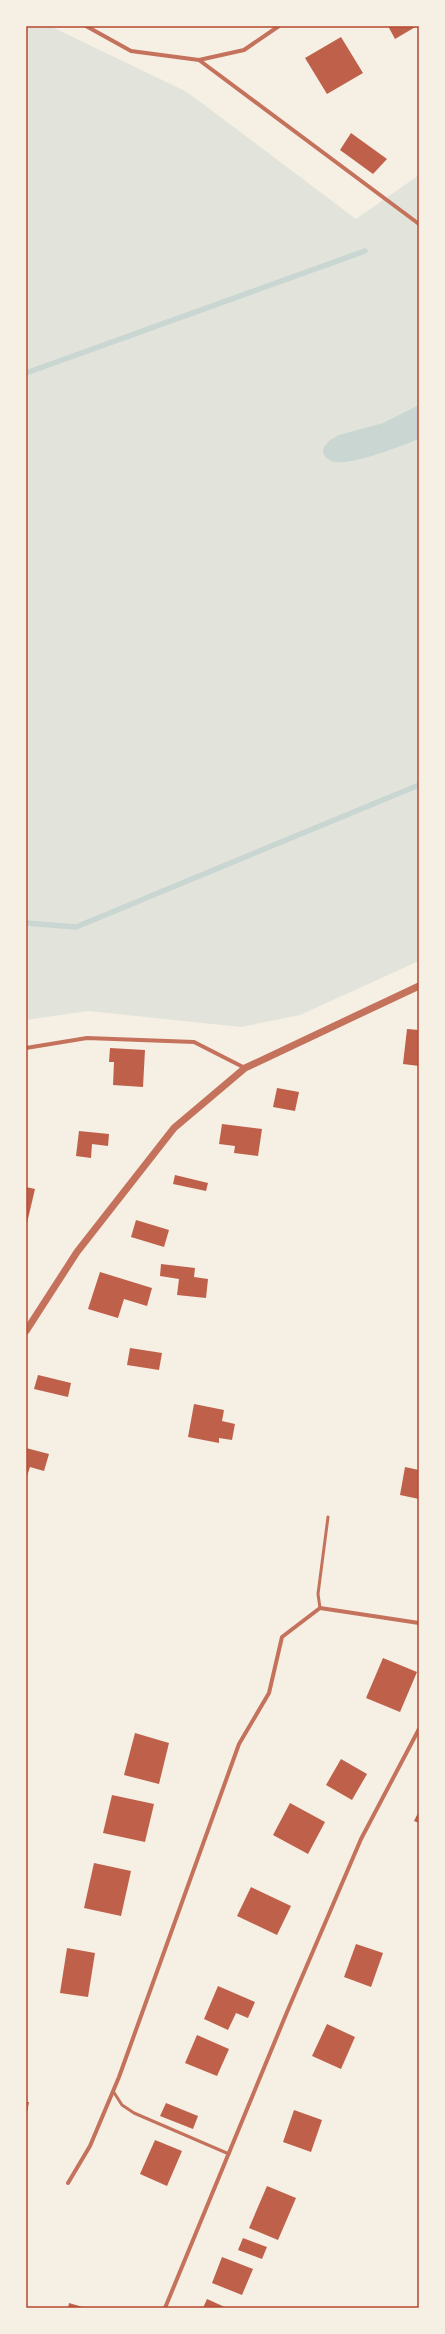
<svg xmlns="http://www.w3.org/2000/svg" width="445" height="2334" font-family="Roboto,sans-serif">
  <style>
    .green { fill: #e2e4dc }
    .water { fill: #c9d6d2 }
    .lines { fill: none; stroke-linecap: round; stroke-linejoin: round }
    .stream { stroke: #c9d6d2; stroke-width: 5.5 }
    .building { fill: #bf614a }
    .service { stroke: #c5725c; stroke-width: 3 }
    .minor { stroke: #c5725c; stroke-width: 4 }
    .tertiary { stroke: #c5725c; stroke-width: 7 }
    .neatline { fill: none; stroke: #b5482f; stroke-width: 1.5 }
  </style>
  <rect width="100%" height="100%" fill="#f6efe4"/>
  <!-- green -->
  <path class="green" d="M26 26H50L187 92 356 219 419 175V961L300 1015 241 1027 88 1011 26 1020Z"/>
  <!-- water -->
  <path class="water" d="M419 405V439C401 446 353 465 335 462 329 461 326 458 323 453L324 447 330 440 339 435 383 423Z"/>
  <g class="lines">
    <!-- stream -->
    <g class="stream">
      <path d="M26 373 365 251"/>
      <path d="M26 923 76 927 419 785"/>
    </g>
  </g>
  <!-- building -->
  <g class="building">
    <path d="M388 26H417L395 39Z"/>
    <path d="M341 37 363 73 327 94 305 58Z"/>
    <path d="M351 133 387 159 373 174 340 150Z"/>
    <path d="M407 1029 419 1030V1066L403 1064Z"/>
    <path d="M110 1048 145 1050 143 1087 113 1085 114 1062H109Z"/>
    <path d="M277 1088 299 1092 295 1111 273 1107Z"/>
    <path d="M222 1124 262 1129 258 1156 234 1153 235 1146 219 1144Z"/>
    <path d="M79 1131 109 1134 108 1146 92 1144 91 1158 76 1156Z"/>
    <path d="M175 1175 208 1183 206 1191 173 1184Z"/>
    <path d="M26 1187 35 1189 27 1223H26Z"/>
    <path d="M136 1220 169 1230 164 1247 131 1237Z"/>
    <path d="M161 1264 195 1268 194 1277 208 1279 206 1298 177 1295 179 1279 160 1276Z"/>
    <path d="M100 1272 152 1288 147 1306 124 1299 118 1318 88 1309Z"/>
    <path d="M130 1348 162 1353 159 1370 127 1365Z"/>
    <path d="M38 1375 71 1383 68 1397 34 1389Z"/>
    <path d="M194 1404 224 1410 222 1421 235 1424 232 1440 219 1438V1443L188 1437Z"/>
    <path d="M26 1448 49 1454 44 1471 30 1467 26 1479Z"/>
    <path d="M405 1467 419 1470V1499L400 1495Z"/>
    <path d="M383 1658 417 1672 400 1712 366 1698Z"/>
    <path d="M135 1733 169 1743 159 1784 124 1775Z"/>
    <path d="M341 1759 367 1774 352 1800 326 1785Z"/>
    <path d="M112 1795 154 1804 145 1842 103 1833Z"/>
    <path d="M290 1803 325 1822 308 1854 273 1835Z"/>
    <path d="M419 1811V1823L414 1821Z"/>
    <path d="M94 1863 131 1871 121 1916 84 1908Z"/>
    <path d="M251 1887 291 1906 277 1935 237 1916Z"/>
    <path d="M356 1944 383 1953 371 1987 344 1977Z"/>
    <path d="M67 1948 95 1953 88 1997 60 1993Z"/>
    <path d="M218 1986 255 2002 248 2018 236 2013 228 2030 204 2019Z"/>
    <path d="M327 2024 355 2037 341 2069 312 2056Z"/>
    <path d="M197 2035 229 2049 217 2076 185 2063Z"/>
    <path d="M26 2102H29L27 2113H26Z"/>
    <path d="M166 2103 198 2116 193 2129 160 2116Z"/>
    <path d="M294 2110 322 2120 311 2152 283 2142Z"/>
    <path d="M155 2140 182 2151 167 2186 140 2174Z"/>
    <path d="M267 2186 296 2198 278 2240 249 2228Z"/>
    <path d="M243 2238 267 2247 262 2259 238 2250Z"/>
    <path d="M222 2257 253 2269 242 2295 212 2283Z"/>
    <path d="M207 2299 227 2308H203Z"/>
    <path d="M69 2303 86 2308H68Z"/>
  </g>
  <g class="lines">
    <!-- service -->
    <g class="service">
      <path d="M320 1608 318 1594 328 1517"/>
      <path d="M113 2091 122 2105 134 2113 229 2154"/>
    </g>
    <!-- minor -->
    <g class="minor">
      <path d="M86 26 131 51 199 60 244 50 279 26"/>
      <path d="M199 60 419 224"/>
      <path d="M26 1048 87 1038 194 1042 245 1068"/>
      <path d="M68 2183 90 2146 119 2077 239 1744 269 1693 282 1637 320 1608 419 1623"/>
      <path d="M165 2308 287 2012 361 1839 419 1729"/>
    </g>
    <!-- tertiary -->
    <path class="tertiary" d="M26 1331 77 1252 174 1128 245 1068 419 986"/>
  </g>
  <!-- border -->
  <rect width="445" height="2334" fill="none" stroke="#f6efe4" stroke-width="54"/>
  <rect x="27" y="27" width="391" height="2280" class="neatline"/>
</svg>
